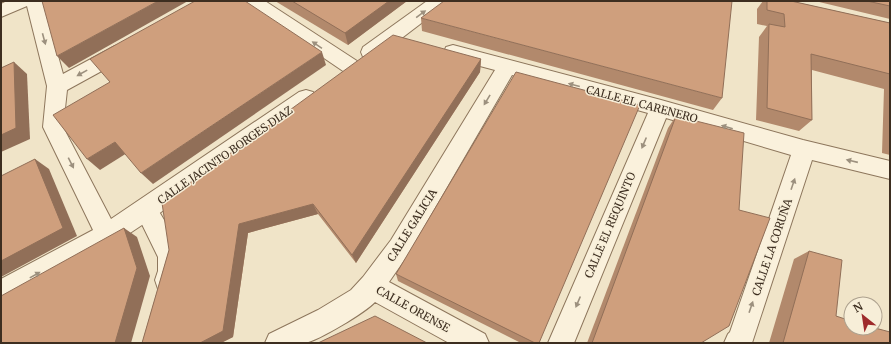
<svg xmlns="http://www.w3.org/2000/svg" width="891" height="344" font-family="Merriweather,serif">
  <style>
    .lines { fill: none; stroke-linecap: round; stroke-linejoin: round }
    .pedestrian-casing { stroke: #8d765c; stroke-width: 2 }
    .minor-casing { stroke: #8d765c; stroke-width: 2 }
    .pedestrian { fill: #faf1dc; fill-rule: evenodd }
    .minor { fill: #faf1dc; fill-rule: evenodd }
    .wall { fill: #b2896c }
    .shaded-wall { fill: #916f58 }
    .building { fill: #cf9f7d; stroke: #916f58 }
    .oneway { fill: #9c907e }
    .labels { text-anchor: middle; stroke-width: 3; stroke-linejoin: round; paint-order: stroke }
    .street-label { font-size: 11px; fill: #3d2e20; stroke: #f7eed8 }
  </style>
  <rect width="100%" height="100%" fill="#f0e4c8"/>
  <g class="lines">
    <defs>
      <path id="pedestrian" d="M146 200 154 203C164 221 185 250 182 271 181 277 178 283 176 289L167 292 158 289 155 280 158 271V257L135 210 138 203Z"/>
      <g id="minor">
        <path d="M7 1H43L63 74 115 46 122 44 129 46 131 51 129 56 67 90 63 127 111 219 299 92 306 90 313 92 316 98 313 104 154 217 115 243 1 305V279L93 230 43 127 47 86 27 6 1 17V4Z"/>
        <path d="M243 1H265L357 61 360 66 357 71 350 73 343 71 246 5Z"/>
        <path d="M427 1H448L445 5 377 57 370 59 363 57 361 52 363 47Z"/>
        <path d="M453 45 661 100 803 140 890 161V179L812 160 752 343H724L728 334 730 332 791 155 666 118 574 343H548L648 113 512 75 407 256 389 282 485 334 489 343H449L375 302C366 312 318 341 305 343 293 344 278 343 265 343L269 334 318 310 351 290 363 277 391 240 495 70 446 57 444 52 446 47Z"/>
      </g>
    </defs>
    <!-- pedestrian casing -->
    <use href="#pedestrian" class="pedestrian-casing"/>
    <!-- minor casing -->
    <use href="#minor" class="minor-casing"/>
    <!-- pedestrian -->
    <use href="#pedestrian" class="pedestrian"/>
    <!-- minor -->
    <use href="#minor" class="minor"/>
  </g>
  <!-- wall -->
  <g class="wall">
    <path d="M275 1H407L348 45Z"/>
    <path d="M763 1H791L890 23V155L882 153 884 89 812 70V120L799 131 756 120 759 37 767 26 757 24V9Z"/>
    <path d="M815 1H890V19Z"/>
    <path d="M421 18 722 98 713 110 422 31Z"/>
    <path d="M481 59 480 72 356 263 318 214 248 233 233 337 221 343H142L169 250Z"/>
    <path d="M676 116 701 343H587L668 128Z"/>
    <path d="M809 251 836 316 890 343H769L794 259Z"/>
    <path d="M396 274 539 343H521L398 281Z"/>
  </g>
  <!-- shaded-wall -->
  <g class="shaded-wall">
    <path d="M158 1H188L69 68 57 56Z"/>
    <path d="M389 1H407L348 45 345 33Z"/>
    <path d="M322 52 326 65 153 184 141 173Z"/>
    <path d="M481 59 480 72 356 263 352 255Z"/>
    <path d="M14 62 27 74 30 139 1 152V135Z"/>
    <path d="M115 142 127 153 100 170 87 159Z"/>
    <path d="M35 159 49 169 77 236 1 277V261Z"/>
    <path d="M313 204 318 214 248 233 233 337 221 343H200L239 224Z"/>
    <path d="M124 228 137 237 150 276 131 343H115Z"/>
  </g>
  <!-- building -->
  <g class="building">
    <path d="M42 1H158L57 56Z"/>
    <path d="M195 1H245L322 52 141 173 115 142 87 159 53 115 110 82 90 59Z"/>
    <path d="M292 1H389L345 33Z"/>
    <path d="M444 1H732L722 98 421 18Z"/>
    <path d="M767 1H791L890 23V74L811 54 812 120 767 108 769 24 785 27 784 14 767 10Z"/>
    <path d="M867 1H890V6Z"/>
    <path d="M393 35 481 59 352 255 313 204 239 224 223 331 200 343H142L169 250 162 203Z"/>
    <path d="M14 62 16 128 1 135V68Z"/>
    <path d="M516 72 640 105 539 343H535L396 274Z"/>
    <path d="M676 116 744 133 739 210 770 218 729 326 701 343H592Z"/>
    <path d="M35 159 63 228 1 261V176Z"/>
    <path d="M124 228 137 268 115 343H1V296Z"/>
    <path d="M809 251 842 260 836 316 851 321V328H875L890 332V343H783Z"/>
    <path d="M375 316 427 343H318Z"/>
  </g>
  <!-- one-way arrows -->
  <defs><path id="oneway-solid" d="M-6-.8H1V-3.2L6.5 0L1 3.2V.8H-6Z"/></defs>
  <g class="oneway">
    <use href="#oneway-solid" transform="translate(421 14) rotate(-36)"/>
    <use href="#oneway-solid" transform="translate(44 39) rotate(75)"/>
    <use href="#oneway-solid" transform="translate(317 45) rotate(-146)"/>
    <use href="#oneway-solid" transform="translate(82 73) rotate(151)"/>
    <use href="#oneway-solid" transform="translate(574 85) rotate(-165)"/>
    <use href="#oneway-solid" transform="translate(487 100) rotate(121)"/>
    <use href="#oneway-solid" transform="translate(727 127) rotate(-164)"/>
    <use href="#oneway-solid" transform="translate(644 143) rotate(113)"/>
    <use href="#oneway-solid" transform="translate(852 161) rotate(-167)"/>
    <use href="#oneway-solid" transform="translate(71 163) rotate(63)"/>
    <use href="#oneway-solid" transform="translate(793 184) rotate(-71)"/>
    <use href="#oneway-solid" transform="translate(35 275) rotate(-29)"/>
    <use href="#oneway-solid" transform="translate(578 302) rotate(113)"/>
    <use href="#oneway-solid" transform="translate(751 307) rotate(-71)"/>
  </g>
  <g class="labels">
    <!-- street labels -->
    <g class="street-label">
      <text transform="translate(642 104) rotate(15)" y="4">CALLE EL CARENERO</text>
      <text transform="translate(225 155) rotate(-35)" y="4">CALLE JACINTO BORGES DIAZ</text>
      <text transform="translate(412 225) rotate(-58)" y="4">CALLE GALICIA</text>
      <text transform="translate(610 225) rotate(-67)" y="4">CALLE EL REQUINTO</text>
      <text transform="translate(772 247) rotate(-71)" y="4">CALLE LA CORUÑA</text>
      <text transform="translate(413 309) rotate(29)" y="4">CALLE ORENSE</text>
    </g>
  </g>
  <!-- border -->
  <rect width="891" height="344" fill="none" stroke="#3d2e20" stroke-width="4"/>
  <!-- north arrow -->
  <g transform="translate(863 316) rotate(330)"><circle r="19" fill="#f7eed8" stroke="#ada18e"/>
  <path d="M0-3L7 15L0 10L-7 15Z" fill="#9e2a2b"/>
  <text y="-6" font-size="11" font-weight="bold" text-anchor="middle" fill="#3d2e20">N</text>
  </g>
</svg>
